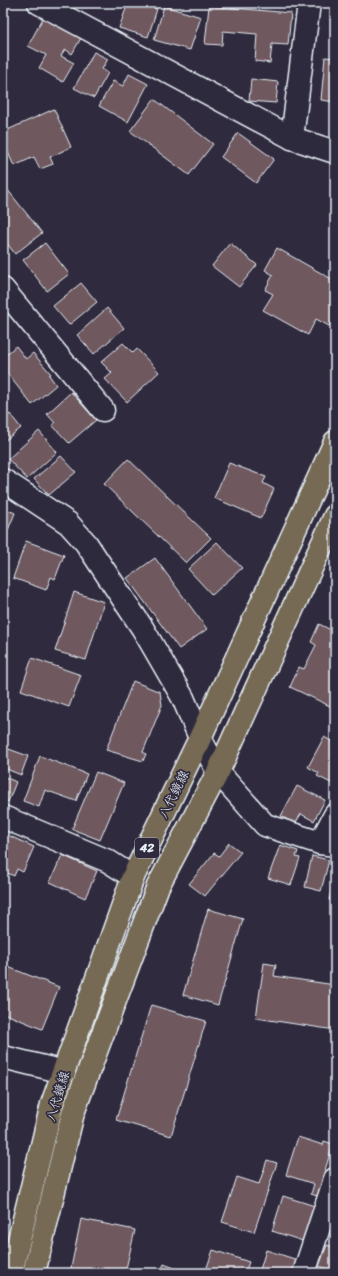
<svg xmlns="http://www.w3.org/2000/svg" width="338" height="1276" font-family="Sriracha,'Klee One',sans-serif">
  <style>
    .building { fill: #6f585f; stroke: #e8f1f8 }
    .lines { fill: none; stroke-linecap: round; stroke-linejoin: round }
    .minor-casing { stroke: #e8f1f8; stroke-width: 25 }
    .major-casing { stroke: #e8f1f8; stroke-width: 25 }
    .minor { stroke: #2f2a3d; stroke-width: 22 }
    .major { stroke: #766a54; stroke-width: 22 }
    .labels { text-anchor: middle; stroke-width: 3.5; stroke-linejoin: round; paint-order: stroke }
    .shield { fill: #2f2a3d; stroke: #b0b5c0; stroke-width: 1 }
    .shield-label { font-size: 12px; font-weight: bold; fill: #e8f1f8 }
    .street-label { font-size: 13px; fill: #e8f1f8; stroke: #2f2a3d }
  </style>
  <rect width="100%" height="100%" fill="#2f2a3d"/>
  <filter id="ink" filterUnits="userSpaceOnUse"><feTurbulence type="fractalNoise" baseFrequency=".025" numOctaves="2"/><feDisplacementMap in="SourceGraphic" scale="8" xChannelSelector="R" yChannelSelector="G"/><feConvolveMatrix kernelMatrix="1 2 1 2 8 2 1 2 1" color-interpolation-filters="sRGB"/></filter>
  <g filter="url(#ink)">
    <!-- building -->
    <g class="building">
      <path d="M128 3H137L157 9 148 37 119 28Z"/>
      <path d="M164 6 201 17 190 50 154 40Z"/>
      <path d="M209 6 291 13 288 45 272 44 270 63 255 61 257 34 223 31 222 45 205 44Z"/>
      <path d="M43 18 81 38 72 54 65 49 61 56 74 63 63 82 39 68 46 55 28 46Z"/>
      <path d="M94 52 108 59 102 69 108 73 94 98 74 88Z"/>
      <path d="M325 57 335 58V102L321 100Z"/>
      <path d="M129 74 148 84 128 122 99 106 113 81 123 86Z"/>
      <path d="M251 79 278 82 276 103 249 101Z"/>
      <path d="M154 99 213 144 189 175 130 131Z"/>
      <path d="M54 109 71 147 50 157 53 164 40 169 34 157 14 166 3 141V132Z"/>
      <path d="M238 133 274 159 256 183 221 157Z"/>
      <path d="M7 189 42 233 15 254 3 238V192Z"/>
      <path d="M45 243 69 274 47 291 23 260Z"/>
      <path d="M230 243 257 265 239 287 212 266Z"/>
      <path d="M277 248 335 281V315L329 326 316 319 308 335 263 310 273 294 265 290 273 275 265 270Z"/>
      <path d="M81 283 97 302 69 325 53 306Z"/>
      <path d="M107 308 124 328 94 354 77 335Z"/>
      <path d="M123 343 133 353 137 349 159 372 127 402 105 379 112 373 101 362Z"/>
      <path d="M16 346 26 359 33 353 51 374 49 375 56 385 32 405 7 373 3 376V357Z"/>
      <path d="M71 392 96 420 69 443 52 425 55 423 47 414Z"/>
      <path d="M10 414 21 428 3 442V419Z"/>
      <path d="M39 431 57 452 27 479 8 459Z"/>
      <path d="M61 456 76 472 49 495 34 479Z"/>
      <path d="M128 459 211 538 186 563 104 484Z"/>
      <path d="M229 463 266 477 263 483 274 489 261 518 214 498Z"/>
      <path d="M3 508 15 513 3 542Z"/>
      <path d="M26 541 64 555 55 579 51 577 46 590 13 578Z"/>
      <path d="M217 542 242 568 212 595 188 569Z"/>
      <path d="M155 558 207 629 179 649 127 578Z"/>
      <path d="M74 592 104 602 86 660 55 651Z"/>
      <path d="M319 624 335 632 334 708 290 687 299 667 304 669 316 645 311 642Z"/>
      <path d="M32 658 81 675 69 707 21 690Z"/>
      <path d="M133 681 160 692 162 705 143 752 146 754 143 761 106 750Z"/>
      <path d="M324 737 335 743V785L317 776 319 773 308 767Z"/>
      <path d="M3 747 28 756 21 775 4 768 5 763 3 762Z"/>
      <path d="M40 756 87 774 76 801 45 790 39 807 23 801Z"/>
      <path d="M96 772 124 783 100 840 72 829Z"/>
      <path d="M3 776 16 782 8 802 3 799Z"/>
      <path d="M297 786 325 800 314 821 301 814 295 824 281 816Z"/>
      <path d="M3 833 34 847 23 872 17 869 14 876 3 871Z"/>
      <path d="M229 843 241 852 205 896 189 884 214 853 219 856Z"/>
      <path d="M280 845 298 851 296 857 300 858 291 885 268 878Z"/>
      <path d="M62 855 97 871 85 898 50 882Z"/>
      <path d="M312 856 329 860 321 891 305 887Z"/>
      <path d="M335 871V901L329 900Z"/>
      <path d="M208 909 243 919 218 1005 183 995Z"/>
      <path d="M264 963 276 965 274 976 335 985V1030L256 1018Z"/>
      <path d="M8 967 59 987 42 1029 3 1013V979Z"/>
      <path d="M151 1005 206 1021 171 1136 116 1120Z"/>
      <path d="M298 1137 323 1145 324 1141 333 1144 325 1170 329 1171 320 1197 311 1194 314 1184 286 1175Z"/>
      <path d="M267 1160 277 1163 254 1232 222 1222 237 1177 259 1184Z"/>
      <path d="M283 1196 318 1207 306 1242 272 1231Z"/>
      <path d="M81 1219 135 1230 125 1273H70Z"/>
      <path d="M335 1242V1271L319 1266 327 1245 333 1247Z"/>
      <path d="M213 1250 249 1262 245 1273H205Z"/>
      <path d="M266 1250 301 1261 297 1273H259Z"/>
      <path d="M164 1264 177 1269 176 1273H160Z"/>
    </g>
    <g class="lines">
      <defs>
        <g id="minor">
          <path d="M39 3 292 138 335 152"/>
          <path d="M292 138 309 3"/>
          <path d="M3 289 103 410"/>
          <path d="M3 480 68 523 86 543 143 629 183 698 200 738 218 772 265 825 320 843 335 845"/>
          <path d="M3 817 108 861 133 877"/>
          <path d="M320 843 335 815"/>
          <path d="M3 1057 64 1072"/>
          <path d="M304 1273 335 1179"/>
        </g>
        <g id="major">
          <path d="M11 1273 52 1104 133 877 200 738 335 442"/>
          <path d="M34 1273 73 1113 158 886 218 772 335 516"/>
        </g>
      </defs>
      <!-- minor casing -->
      <use href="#minor" class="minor-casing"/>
      <!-- major casing -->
      <use href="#major" class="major-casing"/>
      <!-- minor -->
      <use href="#minor" class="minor"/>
      <!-- major -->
      <use href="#major" class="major"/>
    </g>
  </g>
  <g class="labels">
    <!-- shield labels -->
    <rect class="shield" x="135" y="838" width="24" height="20" rx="3"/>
    <g class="shield-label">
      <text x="147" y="852">42</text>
    </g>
    <!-- street labels -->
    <g class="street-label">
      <text transform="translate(173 794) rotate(-64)" y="5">八代鏡線</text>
      <text transform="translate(57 1096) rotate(-73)" y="5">八代鏡線</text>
    </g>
  </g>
  <!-- margin -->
  <rect width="338" height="1276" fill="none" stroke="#2f2a3d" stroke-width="16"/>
  <rect x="8" y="8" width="322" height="1260" fill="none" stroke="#e8f1f8" stroke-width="1.5" filter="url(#ink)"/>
</svg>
